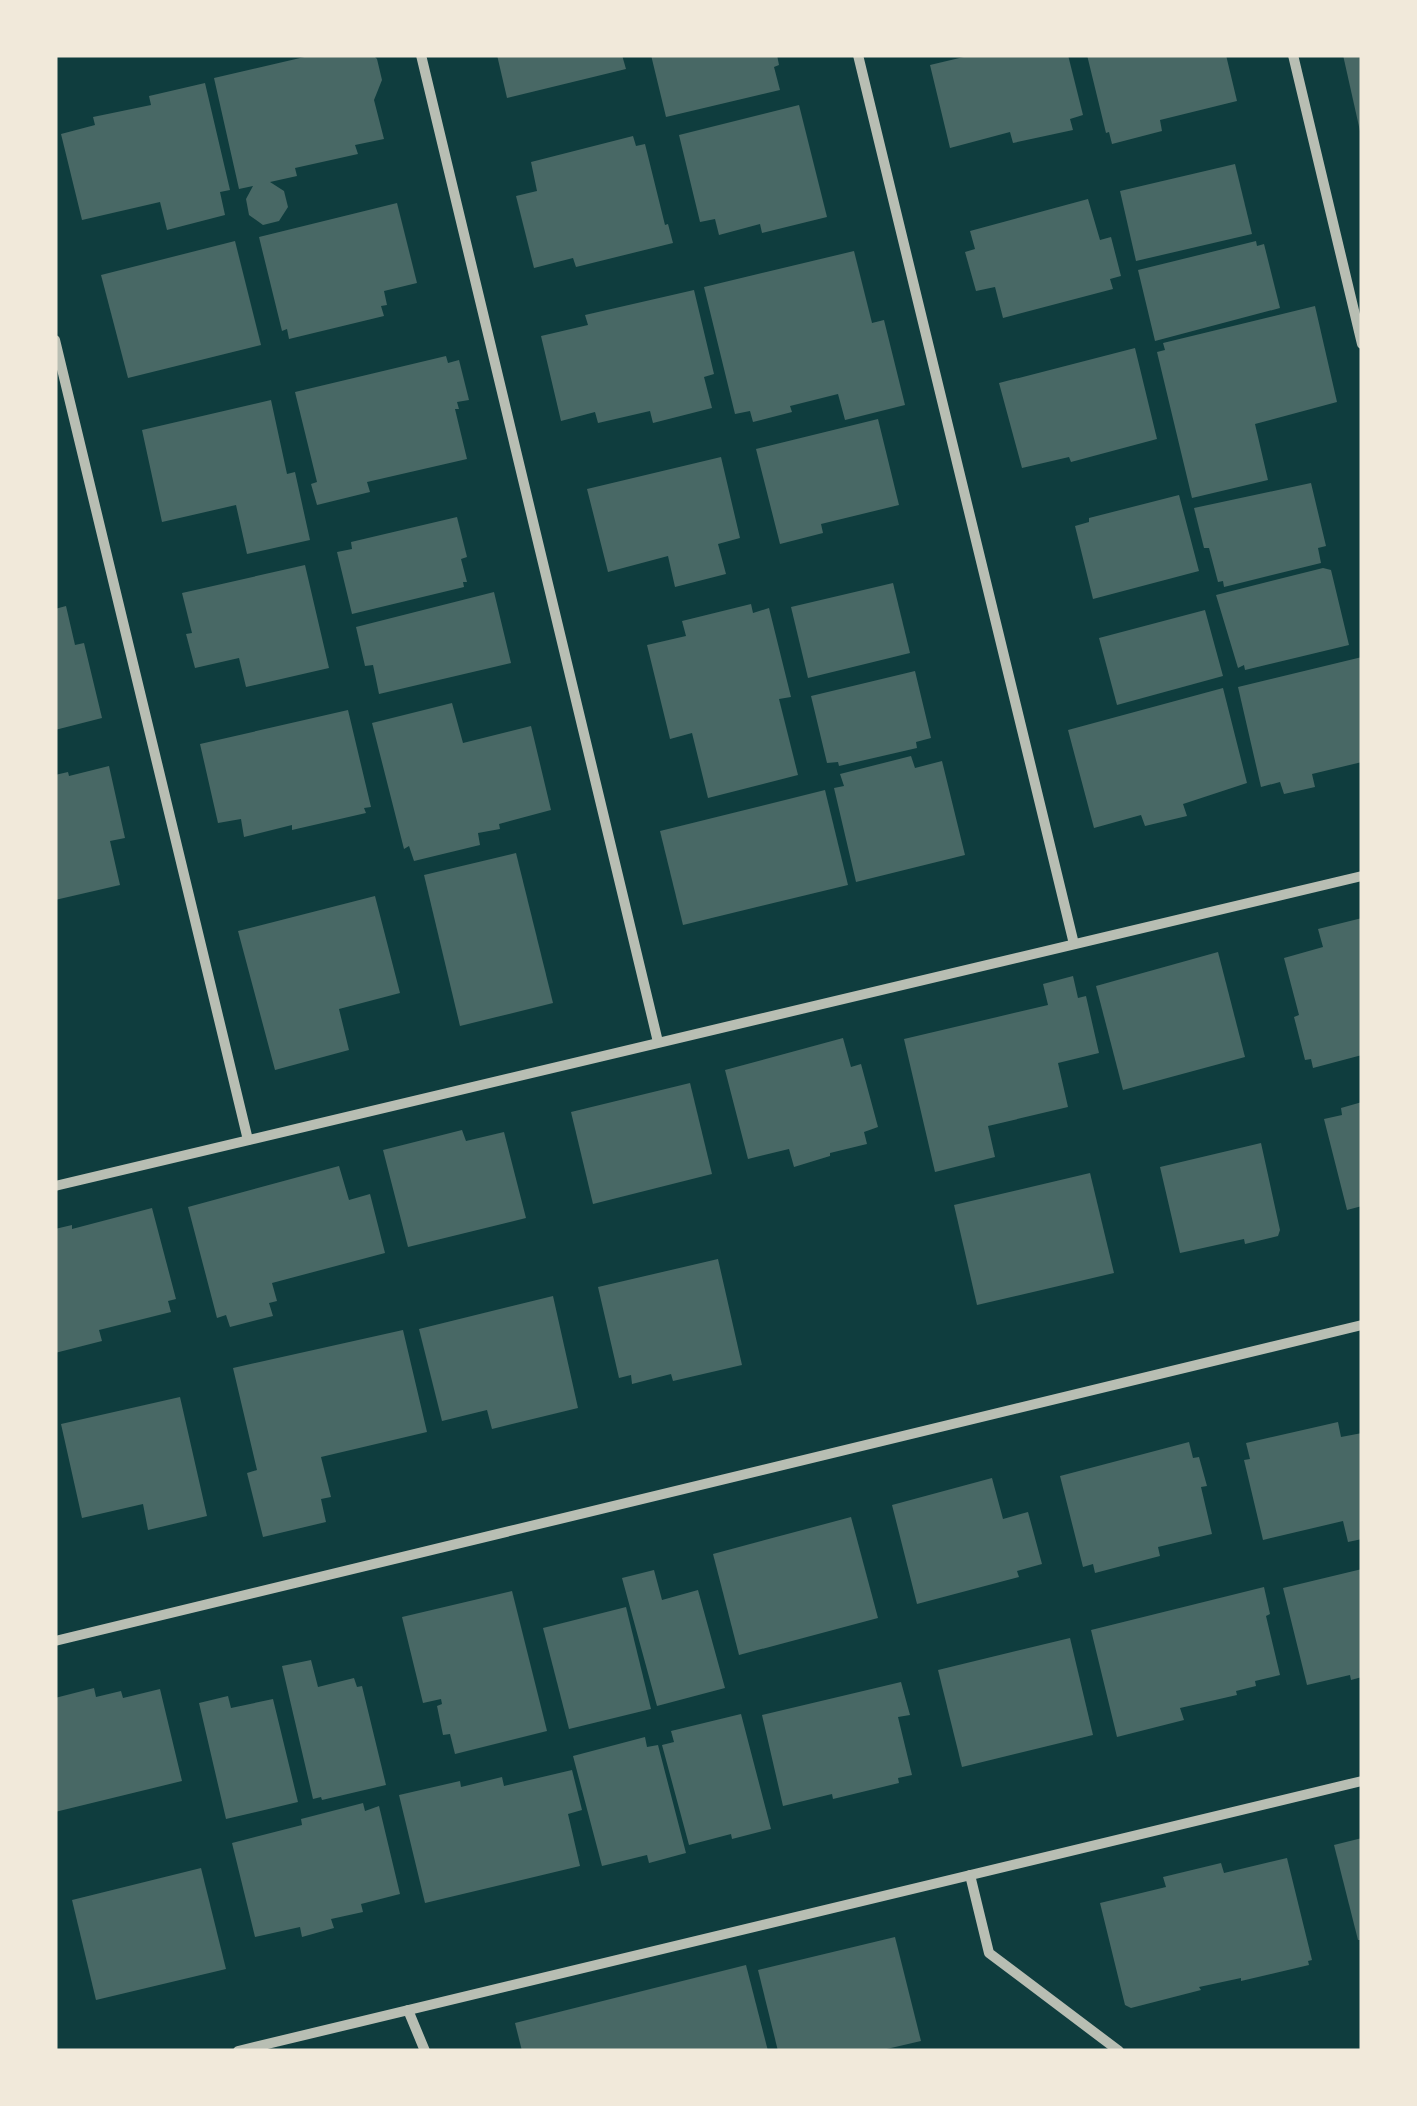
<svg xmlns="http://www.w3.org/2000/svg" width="1417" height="2106" font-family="Signika,sans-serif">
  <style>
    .building { fill: #486865 }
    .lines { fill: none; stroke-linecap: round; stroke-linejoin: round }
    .minor { stroke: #b8beb3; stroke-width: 10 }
  </style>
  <rect width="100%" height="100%" fill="#0f3d3e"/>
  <!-- building -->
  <g class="building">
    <path d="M313 55H373L377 59 382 80 374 100 384 139 355 145 358 154 295 168 297 176 270 182 284 191 288 207 279 221 263 225 249 215 246 199 253 186 239 189 214 78Z"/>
    <path d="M497 55H622L626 69 507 98Z"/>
    <path d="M651 55H777L779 65 774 67 780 90 666 117Z"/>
    <path d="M972 55H1068L1083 115 1070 119 1073 130 1013 143 1010 132 950 148 930 65Z"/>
    <path d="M1087 55H1226L1237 101 1160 120 1162 131 1112 144 1109 132 1106 133Z"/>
    <path d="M1343 55H1362V131H1360Z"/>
    <path d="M205 83 230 190 220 192 225 215 167 230 160 202 82 220 61 134 95 125 93 117 151 105 149 96Z"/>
    <path d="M799 105 827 217 762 233 760 224 719 235 715 219 700 222 679 135Z"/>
    <path d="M633 136 636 146 645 144 665 225 668 224 673 243 576 267 573 258 534 268 516 196 537 191 531 162Z"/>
    <path d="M1235 164 1252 234 1136 261 1120 191Z"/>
    <path d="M1088 199 1100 240 1111 237 1121 276 1110 279 1113 289 1003 318 995 287 976 291 965 252 975 249 970 231Z"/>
    <path d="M397 203 417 283 384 291 387 305 381 306 384 316 289 339 287 329 282 331 259 237Z"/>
    <path d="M235 241 261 345 128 378 101 275Z"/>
    <path d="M1256 241 1257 246 1264 244 1280 308 1155 341 1138 270Z"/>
    <path d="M854 251 872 323 884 320 905 405 845 420 838 394 790 406 792 412 753 422 750 411 735 414 704 287Z"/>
    <path d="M694 290 714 374 704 377 712 408 653 423 650 411 598 423 595 412 561 421 541 336 588 325 585 315Z"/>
    <path d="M1315 306 1337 402 1255 424 1268 480 1192 498 1157 352 1165 350 1163 343Z"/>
    <path d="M1135 348 1157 439 1071 462 1069 457 1022 468 999 383Z"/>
    <path d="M446 356 448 363 459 360 469 400 457 402 459 409H455L467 459 367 482 370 492 317 505 311 484 317 482 295 392Z"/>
    <path d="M271 400 287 474 295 472 310 540 247 554 236 505 162 522 142 430Z"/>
    <path d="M878 419 899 505 821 524 823 533 780 544 756 449Z"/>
    <path d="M721 457 740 538 718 544 726 574 675 587 668 556 608 572 587 489Z"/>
    <path d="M1311 483 1326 546 1318 548 1321 563 1224 587 1223 581 1218 582 1209 548H1204L1194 508Z"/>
    <path d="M1179 495 1199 571 1093 599 1075 526 1089 522V518Z"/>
    <path d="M457 517 467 557 461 559 467 582H463L464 587 352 614 337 552 352 549 351 542Z"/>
    <path d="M305 565 329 668 246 687 239 658 195 668 186 634 192 633 182 593Z"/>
    <path d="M1323 568 1331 570 1349 645 1245 670 1244 665 1238 668 1216 595Z"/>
    <path d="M893 583 910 653 808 678 791 607Z"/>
    <path d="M494 592 511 663 379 694 373 665 365 666 356 627Z"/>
    <path d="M751 604 753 613 769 608 791 697 779 699 798 775 708 798 692 733 670 739 647 645 686 636 682 621Z"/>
    <path d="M66 606 75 645 84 643 102 718 55 730V609Z"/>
    <path d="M1205 610 1223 676 1117 705 1099 638Z"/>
    <path d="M1362 657V762L1312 774 1315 787 1284 794 1280 782 1261 787 1238 687Z"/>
    <path d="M915 671 931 738 916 742 917 748 839 766 838 762 827 763 811 696Z"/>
    <path d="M1223 688 1247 783 1183 804 1187 816 1145 826 1141 815 1094 828 1068 730Z"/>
    <path d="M452 703 463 743 531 726 551 810 499 824 500 829 478 833 480 845 414 861 409 846 404 849 372 723Z"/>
    <path d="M348 710 371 807 364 808 366 813 292 830V825L244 837 241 819 218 823 200 744Z"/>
    <path d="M911 756 915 768 942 761 965 855 856 882 834 788 844 786 840 774Z"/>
    <path d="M109 766 125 838 110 841 120 885 55 900V775L68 772 69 776Z"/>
    <path d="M825 790 848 885 683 925 660 831Z"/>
    <path d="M516 853 553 1003 460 1026 424 875Z"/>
    <path d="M375 896 400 993 339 1009 349 1050 275 1070 238 931Z"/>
    <path d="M1362 918V1055L1313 1068 1311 1059 1305 1060 1294 1017 1299 1015 1284 958 1323 947 1318 929Z"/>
    <path d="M1218 952 1245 1057 1123 1090 1096 986Z"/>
    <path d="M1073 976 1078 998 1086 996 1099 1053 1058 1063 1068 1107 988 1126 995 1157 935 1172 904 1039 1048 1005 1043 984Z"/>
    <path d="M843 1038 851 1067 861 1064 878 1127 864 1132 867 1144 830 1153V1156L794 1167 789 1149 748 1159 725 1070Z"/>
    <path d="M690 1083 712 1174 593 1204 571 1112Z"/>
    <path d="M1362 1102V1206L1347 1210 1324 1119 1342 1115 1341 1108Z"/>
    <path d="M462 1130 466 1141 504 1132 526 1218 408 1247 383 1150Z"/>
    <path d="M1261 1143 1280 1230 1278 1236 1245 1244 1244 1239 1180 1253 1160 1167Z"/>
    <path d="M339 1166 349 1200 370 1194 385 1253 272 1283 277 1301 269 1303 273 1316 230 1327 226 1315 217 1318 188 1207Z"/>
    <path d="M1090 1173 1114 1273 977 1305 954 1205Z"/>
    <path d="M152 1208 176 1299 168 1301 171 1312 99 1330 102 1341 55 1353V1229L72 1225V1229Z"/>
    <path d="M718 1259 742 1365 673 1381 671 1374 632 1384 631 1375 619 1378 598 1287Z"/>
    <path d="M553 1296 578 1408 492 1429 487 1410 442 1421 419 1329Z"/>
    <path d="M403 1330 427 1432 321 1457 331 1497 321 1499 326 1522 263 1537 247 1473 257 1470 233 1368Z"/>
    <path d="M180 1397 207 1516 148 1530 143 1504 82 1518 61 1424Z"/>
    <path d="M1338 1422 1341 1437 1362 1433V1539L1348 1542 1343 1521 1263 1540 1244 1460 1250 1459 1246 1443Z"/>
    <path d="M1189 1442 1193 1458 1199 1457 1207 1486 1201 1487 1212 1534 1158 1547 1160 1556 1095 1573 1093 1564 1083 1567 1060 1476Z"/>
    <path d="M992 1478 1003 1519 1028 1512 1042 1564 1017 1571 1019 1577 917 1604 892 1505Z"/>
    <path d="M851 1517 878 1618 739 1655 713 1554Z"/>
    <path d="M1362 1569V1677L1351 1680 1350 1675 1307 1685 1283 1588Z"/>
    <path d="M654 1570 662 1600 698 1590 725 1688 657 1706 622 1578Z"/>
    <path d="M1264 1587 1270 1614 1266 1616 1280 1675 1255 1681 1256 1686 1236 1691 1237 1695 1180 1708 1184 1720 1117 1737 1091 1630Z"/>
    <path d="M512 1591 547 1731 455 1754 450 1734 443 1735 437 1706 442 1704 441 1699 423 1703 402 1617Z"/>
    <path d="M626 1607 651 1709 569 1729 543 1628Z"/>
    <path d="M1070 1638 1093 1735 962 1767 938 1670Z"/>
    <path d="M311 1660 318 1687 354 1678 357 1687 362 1686 386 1785 322 1800 321 1797 313 1799 282 1666Z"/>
    <path d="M901 1682 910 1715 898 1717 912 1775 898 1778 899 1783 833 1799 832 1794 783 1806 762 1715Z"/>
    <path d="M94 1688 96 1697 121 1691 123 1698 160 1689 182 1781 55 1812V1698Z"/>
    <path d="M228 1696 231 1708 273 1699 298 1802 226 1819 199 1703Z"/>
    <path d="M741 1714 771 1829 732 1839 731 1834 689 1845 662 1745 674 1742 671 1731Z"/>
    <path d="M645 1737 647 1747 658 1745 686 1853 649 1863 647 1855 602 1866 573 1756Z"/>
    <path d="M572 1770 582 1810 568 1814 580 1866 425 1903 399 1795 460 1781 461 1787 502 1777 504 1786Z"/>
    <path d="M363 1803 365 1811 379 1806 400 1894 361 1904 363 1912 331 1919 334 1928 302 1937 300 1927 255 1937 232 1843 302 1825 301 1819Z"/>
    <path d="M1362 1838V1940H1358L1334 1845Z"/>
    <path d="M1287 1858 1312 1960 1308 1961 1309 1965 1241 1981V1978L1199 1987 1201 1990 1131 2008 1125 2005 1100 1903 1166 1887 1163 1877 1221 1863 1224 1873Z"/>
    <path d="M201 1868 226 1969 96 2000 72 1900Z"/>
    <path d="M895 1937 921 2041 878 2051H778L758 1970Z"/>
    <path d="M746 1965 768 2051H522L515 2023Z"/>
  </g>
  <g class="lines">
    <!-- minor -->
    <g class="minor">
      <path d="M421 55 658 1042"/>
      <path d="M858 55 1074 944"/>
      <path d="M1293 55 1362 344"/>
      <path d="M55 340 248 1140"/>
      <path d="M55 1186 1362 876"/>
      <path d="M55 1641 1362 1325"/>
      <path d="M970 1875 989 1953 1119 2051"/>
      <path d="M408 2010 425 2051"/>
      <path d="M238 2051 1362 1781"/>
    </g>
  </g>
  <!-- border -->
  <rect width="1417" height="2106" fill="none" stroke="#f1e9da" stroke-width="115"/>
</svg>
